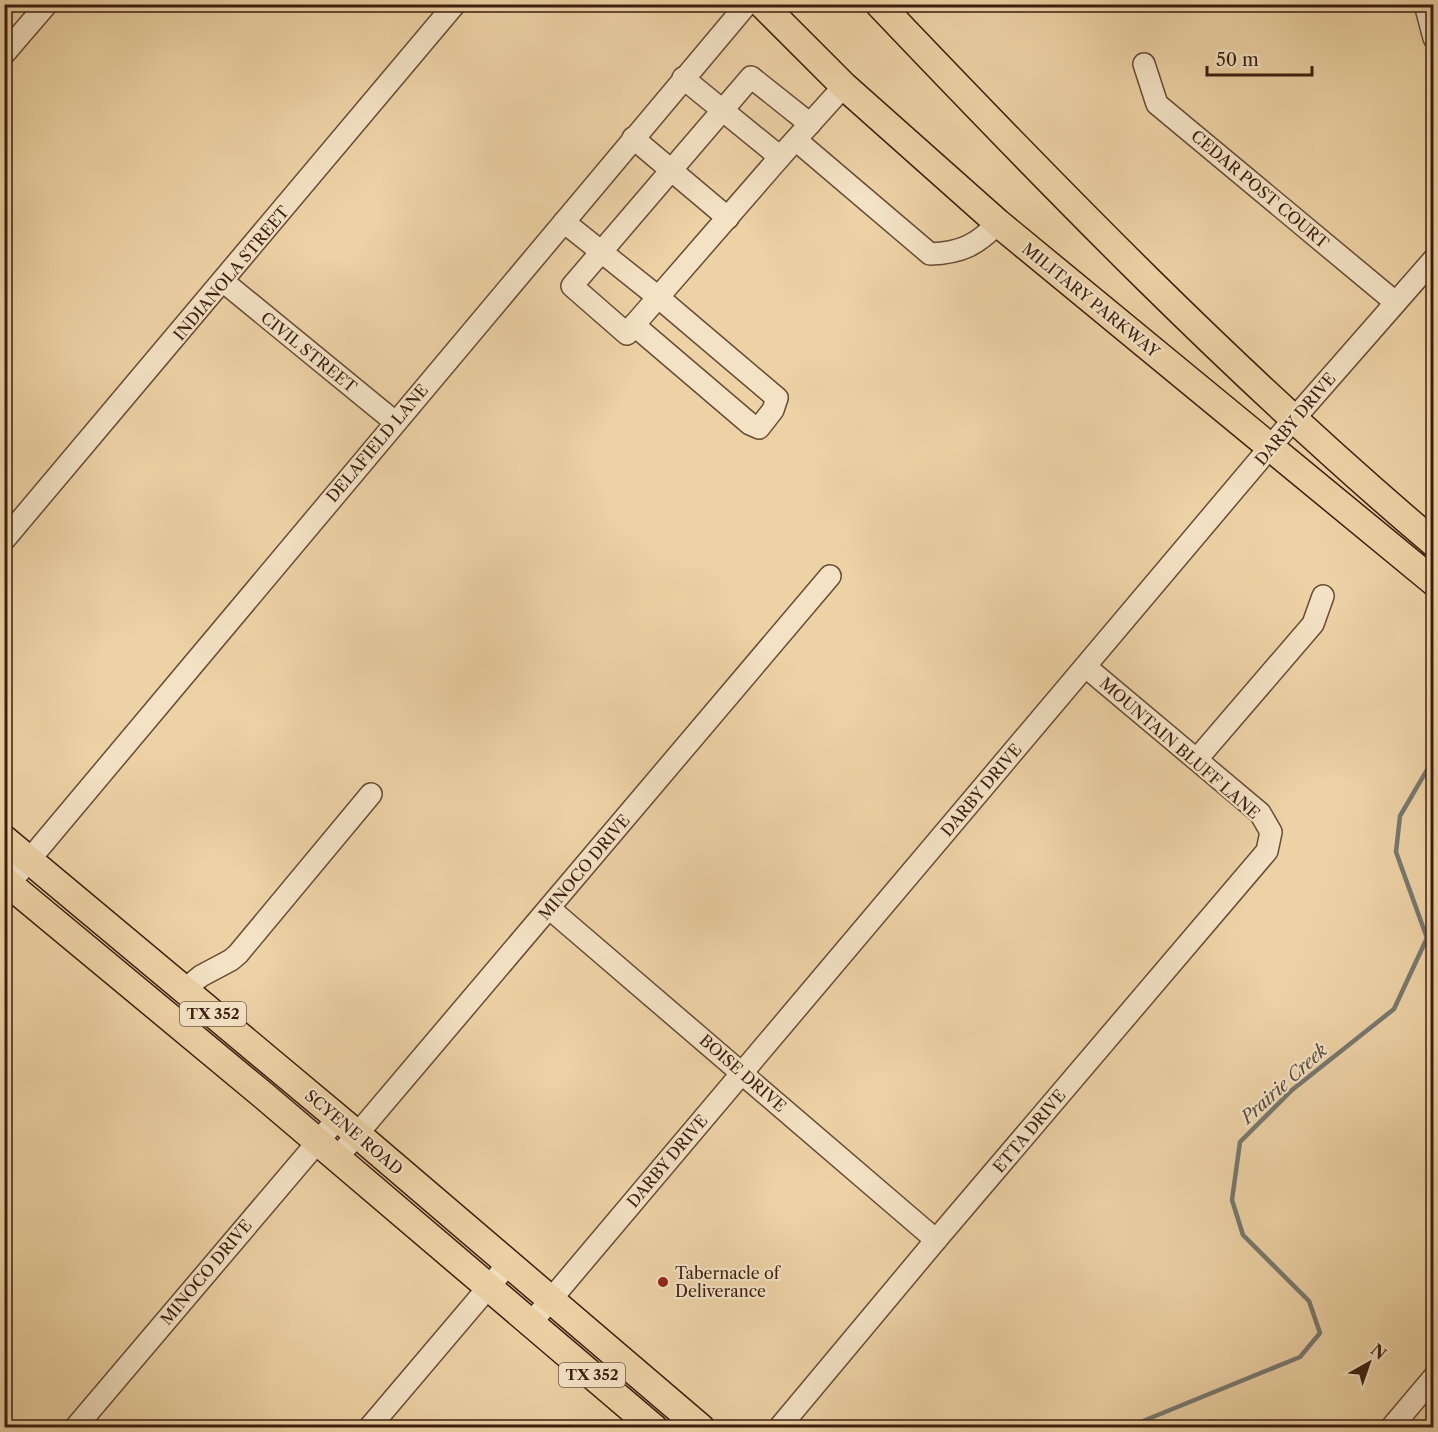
<svg xmlns="http://www.w3.org/2000/svg" width="1438" height="1432" font-family="'Libre Caslon Text',serif">
  <style>
    .lines { fill: none; stroke-linecap: round; stroke-linejoin: round }
    .stream { stroke: #767971; stroke-width: 4.5 }
    .minor-casing { stroke: #684b34; stroke-width: 24 }
    .major-casing { stroke: #3c1e0f; stroke-width: 30 }
    .minor { stroke: #f3e2c4; stroke-width: 21 }
    .major { stroke: #edd2a5; stroke-width: 27 }
    .poi-dot { fill: #8f2418; stroke: #f3e2c4; stroke-width: 2 }
    .labels { text-anchor: middle; stroke-width: 4.5; stroke-linejoin: round; paint-order: stroke }
    .shield { fill: #f3e2c4; stroke: #735945; stroke-width: 1.5 }
    .shield-label { font-size: 15px; font-weight: bold; fill: #3c1e0f }
    .street-label { font-size: 16px; fill: #3c1e0f; stroke: #f3e2c4 }
    .poi-label { font-size: 16px; fill: #3c1e0f; stroke: #f3e2c4; text-anchor: start }
    .water-label { font-size: 18px; font-style: italic; fill: #594b40; stroke: #f3e2c4 }
  </style>
  <rect width="100%" height="100%" fill="#edd2a5"/>
  <filter id="stains"><feTurbulence type="fractalNoise" baseFrequency=".00333" numOctaves="4"/><feColorMatrix values="0 0 0 0 .2 0 0 0 0 .09 0 0 0 0 .02 0 0 0 .5 -.17"/></filter>
  <radialGradient id="worn" r=".72"><stop offset=".6" stop-color="#630" stop-opacity="0"/><stop offset="1" stop-color="#630" stop-opacity=".3"/></radialGradient>
  <g class="lines">
    <!-- stream -->
    <path class="stream" d="M1126 1428 1300 1357 1320 1333 1309 1301 1243 1235 1232 1200 1240 1142 1292 1090 1394 1009 1427 938 1396 852 1400 816 1434 758"/>
    <defs>
      <g id="minor">
        <path d="M1425 4 1434 38"/>
        <path d="M4 54 47 4"/>
        <path d="M1144 64 1157 104 1395 302"/>
        <path d="M683 78 780 157 844 86"/>
        <path d="M633 138 728 218"/>
        <path d="M796 140 930 254C961 253 977 245 998 223"/>
        <path d="M564 222 658 297 777 398 773 410 759 428 750 424 634 325 780 157"/>
        <path d="M224 282 395 422"/>
        <path d="M634 325 627 334 572 286 751 77 810 124"/>
        <path d="M4 540 455 4"/>
        <path d="M1197 759 1313 624 1323 596"/>
        <path d="M9 884 747 4"/>
        <path d="M549 908 936 1240"/>
        <path d="M184 990 201 976 231 960 238 954 371 794"/>
        <path d="M337 1158 830 576"/>
        <path d="M531 1323 1293 420 1434 259"/>
        <path d="M75 1428 338 1118"/>
        <path d="M369 1428 509 1263"/>
        <path d="M779 1428 936 1240 1267 851 1271 832 1260 813 1086 667"/>
        <path d="M1391 1428 1434 1377"/>
      </g>
      <g id="major">
        <path d="M762 4 844 86 998 223 1434 582"/>
        <path d="M879 4C1057 191 1237 376 1434 543"/>
        <path d="M4 839 357 1134 701 1428"/>
        <path d="M4 880 263 1095 654 1428"/>
      </g>
    </defs>
    <!-- minor casing -->
    <use href="#minor" class="minor-casing"/>
    <!-- major casing -->
    <use href="#major" class="major-casing"/>
    <!-- minor -->
    <use href="#minor" class="minor"/>
    <!-- major -->
    <use href="#major" class="major"/>
  </g>
  <!-- markers -->
  <circle class="poi-dot" cx="663" cy="1282" r="6"/>
  <g class="labels">
    <!-- shield labels -->
    <g class="shield">
      <rect x="180" y="1002" width="66" height="24" rx="4.5"/>
      <rect x="559" y="1363" width="66" height="24" rx="4.5"/>
    </g>
    <g class="shield-label">
      <text x="213" y="1019">TX 352</text>
      <text x="592" y="1380">TX 352</text>
    </g>
    <!-- street labels -->
    <g class="street-label">
      <text transform="translate(1260 189) rotate(40)" y="6">CEDAR POST COURT</text>
      <text transform="translate(231 273) rotate(-50)" y="6">INDIANOLA STREET</text>
      <text transform="translate(1091 300) rotate(39)" y="6">MILITARY PARKWAY</text>
      <text transform="translate(309 352) rotate(39)" y="6">CIVIL STREET</text>
      <text transform="translate(1295 419) rotate(-50)" y="6">DARBY DRIVE</text>
      <text transform="translate(377 443) rotate(-50)" y="6">DELAFIELD LANE</text>
      <text transform="translate(1180 748) rotate(41)" y="6">MOUNTAIN BLUFF LANE</text>
      <text transform="translate(981 790) rotate(-50)" y="6">DARBY DRIVE</text>
      <text transform="translate(584 867) rotate(-50)" y="6">MINOCO DRIVE</text>
      <text transform="translate(743 1073) rotate(41)" y="6">BOISE DRIVE</text>
      <text transform="translate(1029 1131) rotate(-50)" y="6">ETTA DRIVE</text>
      <text transform="translate(354 1132) rotate(40)" y="6">SCYENE ROAD</text>
      <text transform="translate(667 1161) rotate(-50)" y="6">DARBY DRIVE</text>
      <text transform="translate(206 1272) rotate(-50)" y="6">MINOCO DRIVE</text>
    </g>
    <!-- poi labels -->
    <g class="poi-label">
      <text x="675" y="1279">Tabernacle of<tspan x="675" dy="18">Deliverance</tspan></text>
    </g>
    <!-- water labels -->
    <g class="water-label">
      <text transform="translate(1284 1084) rotate(-42)" y="6">Prairie Creek</text>
    </g>
  </g>
  <!-- margin -->
  <rect width="1438" height="1432" fill="none" stroke="#edd2a5" stroke-width="24"/>
  <rect x="6" y="6" width="1426" height="1420" fill="none" stroke="#3c1e0f" stroke-width="3"/>
  <rect x="12" y="12" width="1414" height="1408" fill="none" stroke="#3c1e0f" stroke-width="1.5"/>
  <!-- north arrow -->
  <g transform="translate(1369 1363) rotate(40)" stroke="#f3e2c4" stroke-width="4.5" paint-order="stroke">
  <path d="M0-4.5L10 22L0 15L-10 22Z" fill="#3c1e0f"/>
  <text y="-9" font-size="16" font-weight="bold" text-anchor="middle" fill="#3c1e0f">N</text>
  </g>
  <!-- scale -->
  <path d="M1207 66v9h105v-9" fill="none" stroke="#3c1e0f" stroke-width="3"/>
  <text x="1216" y="66" font-size="18" fill="#3c1e0f" stroke="#f3e2c4" stroke-width="4.5" paint-order="stroke">50 m</text>
  <rect width="100%" height="100%" filter="url(#stains)"/>
  <rect width="100%" height="100%" fill="url(#worn)"/>
</svg>
